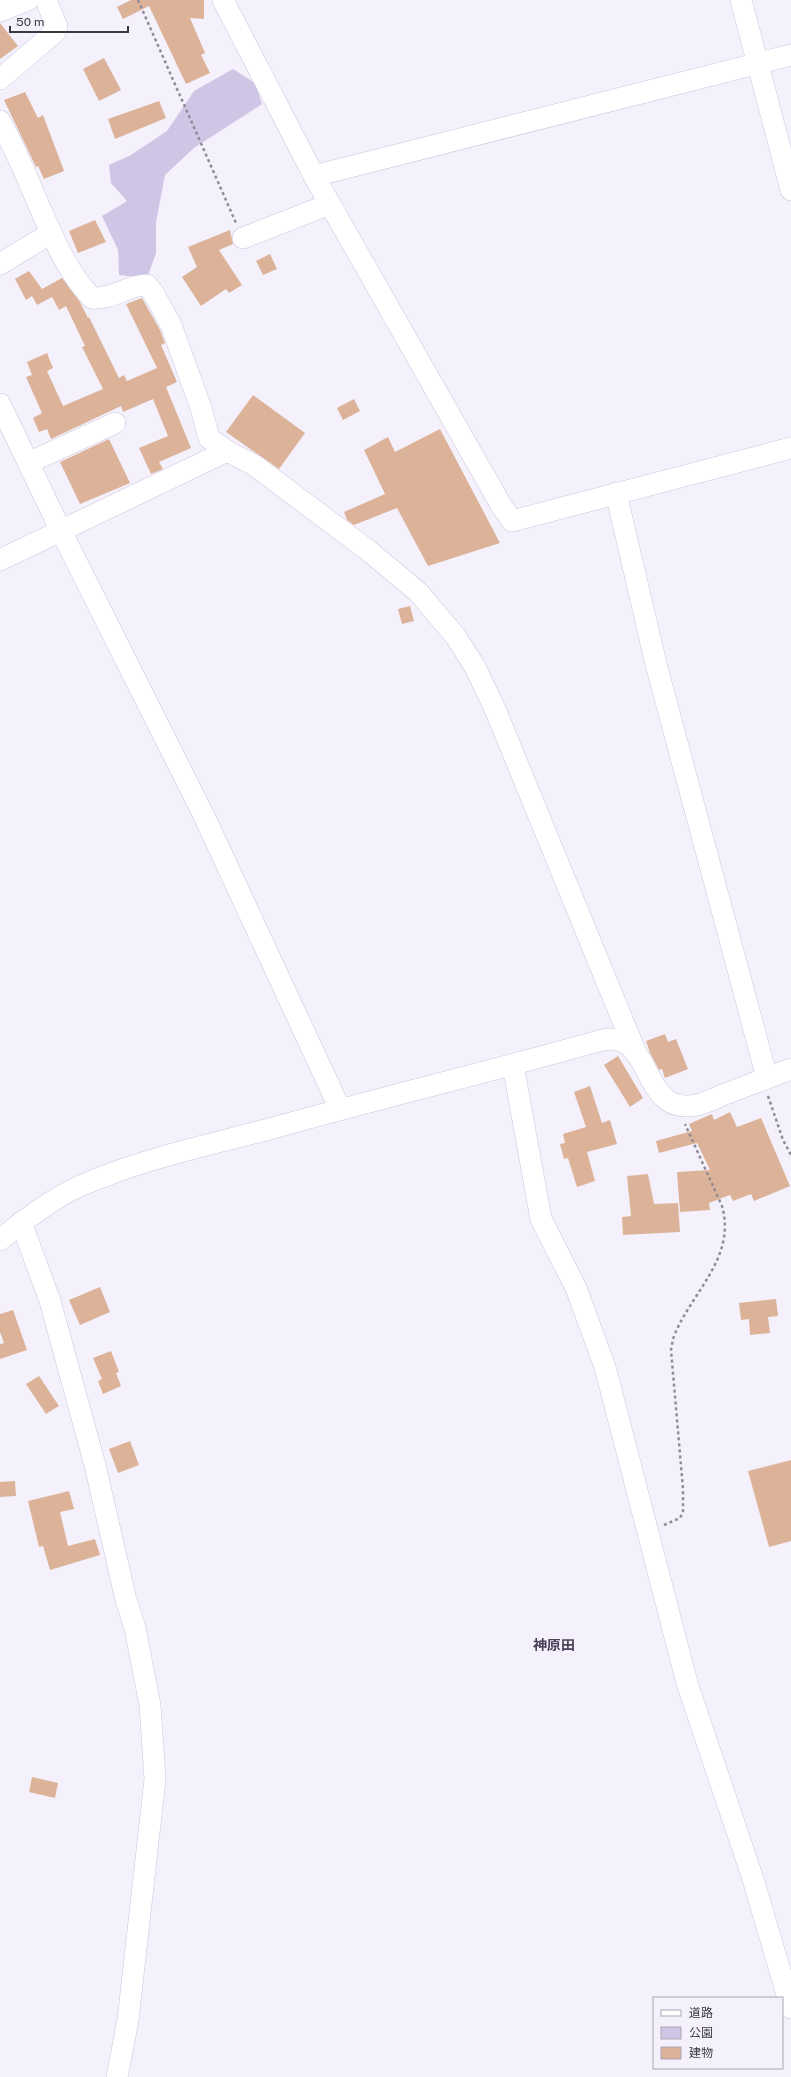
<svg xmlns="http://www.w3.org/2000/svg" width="791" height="2077" font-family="'Public Sans','Noto Sans JP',sans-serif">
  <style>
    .green { fill: #cfc5e5 }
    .building { fill: #dcb399 }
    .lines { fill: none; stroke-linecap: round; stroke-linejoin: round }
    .minor-casing { stroke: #ccc4df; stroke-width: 22 }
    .path { stroke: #8f8c97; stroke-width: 2.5; stroke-dasharray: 3 3; stroke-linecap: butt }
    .minor { stroke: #fff; stroke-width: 21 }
    .labels { text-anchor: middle; stroke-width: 3; stroke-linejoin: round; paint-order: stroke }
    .neighbourhood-label { font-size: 14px; font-weight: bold; fill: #4a4259; stroke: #f4f1fc }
  </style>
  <rect width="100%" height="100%" fill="#f4f1fc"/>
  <!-- green -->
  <path class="green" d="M233 69 255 83 262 104 194 148 165 175 156 222V253L147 278 119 275 118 250 102 216 127 201 111 183 109 165 131 155 167 131 194 91Z"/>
  <!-- building -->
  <g class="building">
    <path d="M131 0H204V19L190 18 205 53 201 55 210 73 186 84 149 6 123 19 117 7Z"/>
    <path d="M0 23 18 46 0 59Z"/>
    <path d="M104 58 121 90 99 101 83 69Z"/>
    <path d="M25 92 38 118 43 115 64 171 44 179 38 166 36 167 4 100Z"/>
    <path d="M159 101 166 118 115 139 108 119Z"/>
    <path d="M95 220 106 242 78 253 69 231Z"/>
    <path d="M230 230 233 244 219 250 242 285 229 293 226 289 201 306 182 277 197 267 188 247Z"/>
    <path d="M270 254 277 269 263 275 256 261Z"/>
    <path d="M29 271 42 289 62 278 80 302 88 318 89 317 119 378 124 375 127 381 157 368 126 304 142 298 160 330 165 343 161 345 177 382 166 387 191 448 159 462 163 469 151 474 139 448 168 436 153 399 123 412 121 406 51 439 47 429 39 432 33 418 42 413 26 377 32 375 27 362 47 353 53 368 47 371 63 406 103 389 82 347 85 346 66 306 59 310 52 297 37 305 32 296 26 300 15 279Z"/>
    <path d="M253 395 305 433 279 469 226 432Z"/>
    <path d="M354 399 360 411 343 420 337 408Z"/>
    <path d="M440 429 500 543 428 566 397 508 354 525 347 520 344 512 385 494 364 450 388 437 395 452Z"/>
    <path d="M109 439 130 483 80 504 60 462Z"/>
    <path d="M410 606 414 621 402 624 398 609Z"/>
    <path d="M665 1034 668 1042 676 1039 688 1069 665 1078 662 1069 659 1070 650 1053 646 1041Z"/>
    <path d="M618 1056 643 1098 630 1107 604 1065Z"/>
    <path d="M590 1086 602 1123 610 1120 617 1144 587 1152 595 1181 577 1187 568 1158 564 1159 560 1144 565 1143 563 1134 586 1127 574 1092Z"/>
    <path d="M730 1112 737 1127 761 1118 790 1186 754 1201 751 1194 733 1201 730 1195 709 1203 710 1210 680 1212 677 1172 710 1170 697 1143 659 1153 656 1141 692 1131 689 1124 712 1114 714 1120Z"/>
    <path d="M648 1174 654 1204 678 1203 680 1232 623 1235 622 1217 631 1216 627 1176Z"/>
    <path d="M100 1287 110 1312 80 1325 69 1300Z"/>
    <path d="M776 1299 778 1316 768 1317 770 1333 750 1335 749 1319 741 1320 739 1303Z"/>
    <path d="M13 1310 27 1350 0 1359V1344L4 1343 0 1332V1314Z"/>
    <path d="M111 1351 119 1372 116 1373 121 1386 103 1394 98 1381 102 1379 93 1358Z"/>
    <path d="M39 1376 59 1406 46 1414 26 1384Z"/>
    <path d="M130 1441 139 1465 118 1473 109 1449Z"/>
    <path d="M791 1460V1541L769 1547 748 1471Z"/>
    <path d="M15 1481 16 1496 0 1497V1482Z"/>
    <path d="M69 1491 74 1509 60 1512 68 1546 95 1539 100 1555 50 1570 43 1546 39 1547 28 1501Z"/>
    <path d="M32 1777 58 1783 55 1798 29 1792Z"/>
  </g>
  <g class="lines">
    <defs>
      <g id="minor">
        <path d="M223 0 314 176 501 505 512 521 791 448"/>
        <path d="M741 0 791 190"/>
        <path d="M0 11 28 0"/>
        <path d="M0 79 55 32 57 27 46 0"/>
        <path d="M0 121C14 147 26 174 37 201 52 235 66 271 92 298 112 300 127 285 147 285L154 294 171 325 201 408 209 438 227 451 254 465 369 551 419 593 456 637 475 667 495 709 636 1053"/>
        <path d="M314 176 791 55"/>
        <path d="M243 238 330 204"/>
        <path d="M0 264 51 233"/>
        <path d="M0 404 61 531 205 818 340 1109"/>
        <path d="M28 463 115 423"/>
        <path d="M616 493 656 664 767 1078"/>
        <path d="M0 560 227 451"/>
        <path d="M513 1065 541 1219 576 1288 605 1367 687 1683 753 1879 791 2008"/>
        <path d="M21 1222 50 1301 95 1465 126 1600 135 1628 150 1705 155 1779 128 2020 117 2077"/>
        <path d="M0 1240C21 1222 55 1197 80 1186 141 1159 209 1145 273 1128 383 1097 493 1071 602 1040 653 1030 640 1108 688 1106 701 1106 713 1099 725 1094 747 1086 769 1077 791 1069"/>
      </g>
    </defs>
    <!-- minor casing -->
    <use href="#minor" class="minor-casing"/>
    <!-- path -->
    <g class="path">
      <path d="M138 0 236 223"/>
      <path d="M768 1096 783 1140 791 1155"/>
      <path d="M664 1525 680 1518 683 1512V1489L671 1350 673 1339C689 1294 737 1259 722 1206L685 1124"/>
    </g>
    <!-- minor -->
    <use href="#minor" class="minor"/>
  </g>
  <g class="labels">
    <!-- neighbourhood labels -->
    <g class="neighbourhood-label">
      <text x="554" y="1650">神原田</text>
    </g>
  </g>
  <!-- legend -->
  <rect x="653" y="1997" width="130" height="72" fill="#f4f1fc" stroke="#aaa7b2"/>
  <rect x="661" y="2010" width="20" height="6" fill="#ffffff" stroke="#aaa7b2"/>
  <text x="689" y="2017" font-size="12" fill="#3b3742">道路</text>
  <rect x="661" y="2027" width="20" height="12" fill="#cfc5e5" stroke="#aaa7b2"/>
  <text x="689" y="2037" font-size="12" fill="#3b3742">公園</text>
  <rect x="661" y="2047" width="20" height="12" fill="#dcb399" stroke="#aaa7b2"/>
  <text x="689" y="2057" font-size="12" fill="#3b3742">建物</text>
  <!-- scale -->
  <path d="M10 26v6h118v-6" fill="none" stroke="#3b3742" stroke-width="2"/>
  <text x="16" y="26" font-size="12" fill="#3b3742" stroke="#f4f1fc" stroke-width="3" paint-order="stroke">50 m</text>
</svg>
